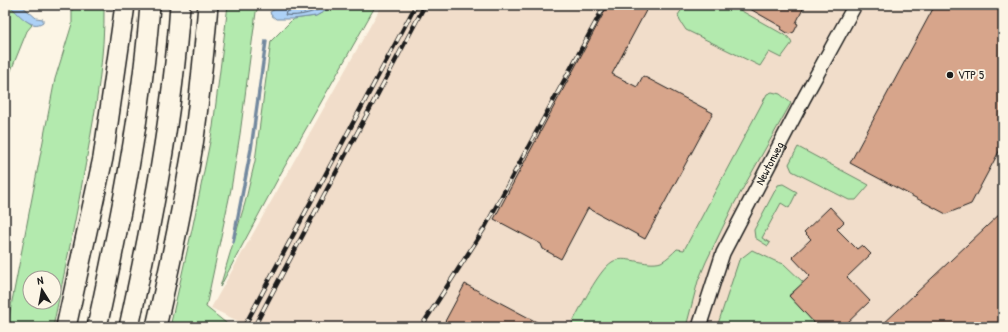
<svg xmlns="http://www.w3.org/2000/svg" width="1008" height="332" font-family="'Patrick Hand',sans-serif">
  <style>
    .built { fill: #f1ddca }
    .green { fill: #b3eaae; stroke: #688365; fill-rule: evenodd }
    .water { fill: #add1f6; stroke: #73899f }
    .lines { fill: none; stroke-linecap: round; stroke-linejoin: round }
    .shore { stroke: #566473; stroke-width: 1 }
    .stream { stroke: #73899f; stroke-width: 3.5 }
    .building { fill: #d7a58b; stroke: #1c1c1c }
    .tertiary-casing { stroke: #1c1c1c; stroke-width: 16 }
    .motorway-casing { stroke: #1c1c1c; stroke-width: 22 }
    .tertiary { stroke: #fcf5e5; stroke-width: 13 }
    .motorway { stroke: #fcf5e5; stroke-width: 19 }
    .rail-casing { stroke: #1c1c1c; stroke-width: 4.5 }
    .rail { stroke: #fcf5e5; stroke-width: 3; stroke-dasharray: 9; stroke-linecap: butt }
    .poi-dot { fill: #1c1c1c; stroke: #fcf5e5; stroke-width: 1.5 }
    .labels { text-anchor: middle; stroke-width: 4; stroke-linejoin: round; paint-order: stroke }
    .poi-label { font-size: 12px; fill: #1c1c1c; stroke: #fcf5e5; text-anchor: start }
    .street-label { font-size: 12px; fill: #1c1c1c; stroke: #fcf5e5 }
  </style>
  <rect width="100%" height="100%" fill="#fcf5e5"/>
  <filter id="ink" filterUnits="userSpaceOnUse"><feTurbulence type="fractalNoise" baseFrequency=".025" numOctaves="2"/><feDisplacementMap in="SourceGraphic" scale="8" xChannelSelector="R" yChannelSelector="G"/><feConvolveMatrix kernelMatrix="1 2 1 2 8 2 1 2 1" color-interpolation-filters="sRGB"/></filter>
  <g filter="url(#ink)">
    <!-- built -->
    <path class="built" d="M382 5H1003V327H244V324L211 308Z"/>
    <!-- green -->
    <g class="green">
      <path d="M5 5H9L32 25 27 31 10 73 5 74Z"/>
      <path d="M72 5H104C105 56 96 107 87 156 77 214 65 270 53 327H7L55 79 72 24ZM30 278H54V302H30Z"/>
      <path d="M228 5H260L256 12 240 134 231 189 206 307 231 327H170L193 225 213 127Z"/>
      <path d="M336 5H376L281 173 220 287 245 203 255 161 271 41 293 19 316 16Z"/>
      <path d="M685 5H731L788 37 792 43 781 58 769 52 760 66 686 30 680 21 678 15Z"/>
      <path d="M772 92 780 94 791 103 733 206 706 262 698 281 686 327H572V323C581 307 598 271 612 262 624 254 646 267 661 262 667 259 673 253 677 249L684 250 767 94Z"/>
      <path d="M798 147 869 185 856 200H849L792 171 789 164Z"/>
      <path d="M783 184 797 192 789 208 781 203 762 238 770 243 768 246 755 238 754 230 778 185Z"/>
      <path d="M752 250 775 261 784 264 804 283 789 295 818 327H717L739 260Z"/>
    </g>
    <!-- water -->
    <g class="water">
      <path d="M9 5H21L36 18 43 19V22C31 31 18 13 9 5Z"/>
      <path d="M304 5H336L316 16 293 19H276L271 15 270 12 277 8Z"/>
    </g>
    <g class="lines">
      <!-- shore -->
      <path class="shore" d="M296 5 294 10 286 12 285 15C300 17 315 12 328 5"/>
      <!-- stream -->
      <path class="stream" d="M233 242 251 149 266 41"/>
    </g>
    <!-- building -->
    <g class="building">
      <path d="M608 5H649L612 74 637 87 643 76 713 113 645 239 588 208 561 259 543 249 541 244 494 219Z"/>
      <path d="M743 5H805L796 23 798 24 794 32 789 34 781 29 782 27Z"/>
      <path d="M935 5H1003V144L971 204 946 214 850 163Z"/>
      <path d="M830 207 844 222 837 229 857 249 862 245 871 254 847 277 870 301 843 327H818L789 296 810 276 792 257 811 239 804 232Z"/>
      <path d="M1003 211V327H880Z"/>
      <path d="M465 284 546 327H442Z"/>
    </g>
    <g class="lines">
      <defs>
        <g id="tertiary">
          <path id="s1" d="M699 327 723 253 804 98 855 5"/>
        </g>
        <g id="motorway">
          <path d="M66 327 103 158 125 5"/>
          <path d="M97 327C120 221 142 113 150 5"/>
          <path d="M129 327C152 221 173 114 180 5"/>
          <path d="M156 327C170 266 183 206 193 145 200 98 204 52 208 5"/>
        </g>
      </defs>
      <!-- tertiary casing -->
      <use href="#tertiary" class="tertiary-casing"/>
      <!-- motorway casing -->
      <use href="#motorway" class="motorway-casing"/>
      <!-- tertiary -->
      <use href="#tertiary" class="tertiary"/>
      <!-- motorway -->
      <use href="#motorway" class="motorway"/>
      <defs>
        <g id="rail">
          <path d="M244 327 416 5"/>
          <path d="M254 327 425 5"/>
          <path d="M421 327 484 229 605 5"/>
        </g>
      </defs>
      <!-- rail casing -->
      <use href="#rail" class="rail-casing"/>
      <!-- rail -->
      <use href="#rail" class="rail"/>
    </g>
  </g>
  <!-- markers -->
  <circle class="poi-dot" cx="950" cy="75" r="4"/>
  <g class="labels">
    <!-- poi labels -->
    <g class="poi-label">
      <text x="958" y="79">VTP 5</text>
    </g>
    <!-- street labels -->
    <g class="street-label">
      <text dy="4" stroke="none"><textPath href="#s1" startOffset="179">Newtonweg</textPath></text>
    </g>
  </g>
  <!-- margin -->
  <rect width="1008" height="332" fill="none" stroke="#fcf5e5" stroke-width="20"/>
  <rect x="10" y="10" width="988" height="312" fill="none" stroke="#1c1c1c" stroke-width="1.5" filter="url(#ink)"/>
  <!-- north arrow -->
  <g transform="translate(42 290) rotate(349)"><circle r="19" fill="#fcf5e5" stroke="#a29e95"/>
  <path d="M0-3L7 15L0 10L-7 15Z" fill="#1c1c1c"/>
  <text y="-6" font-size="11" font-weight="bold" text-anchor="middle" fill="#1c1c1c">N</text>
  </g>
</svg>
